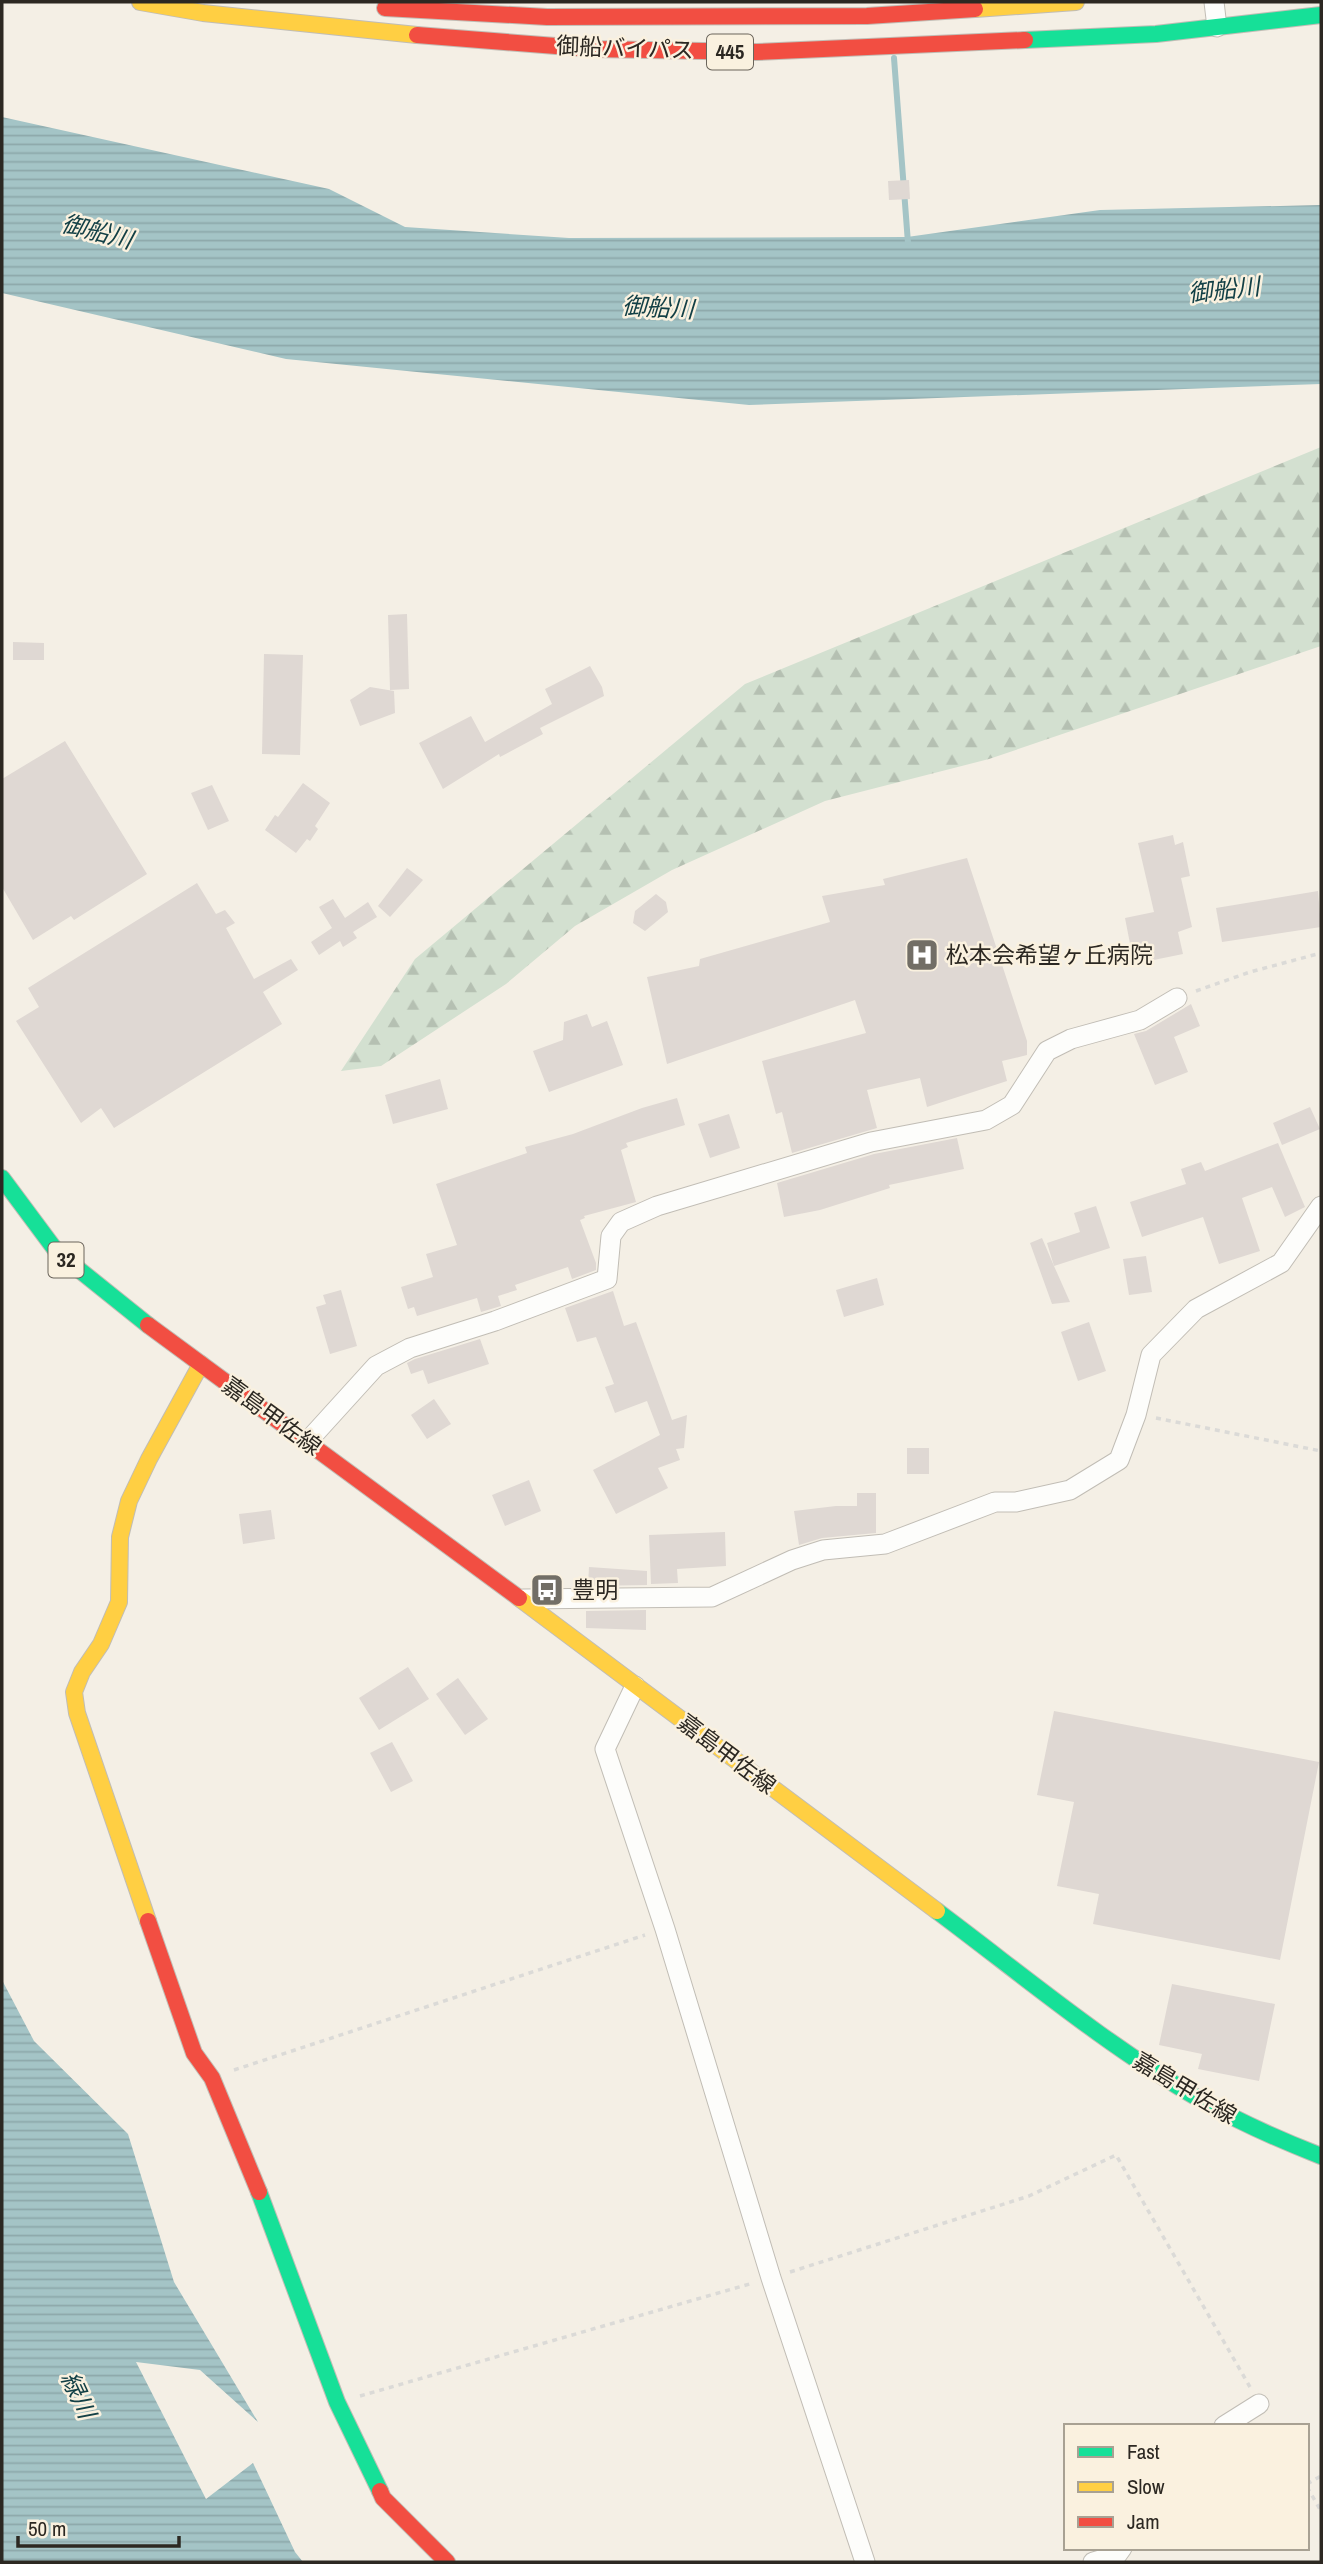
<svg xmlns="http://www.w3.org/2000/svg" width="1323" height="2564" font-family="'Archivo Narrow','Noto Sans JP',sans-serif">
  <style>
    .forest { fill: url(#forest-firs) }
    .water { fill: url(#water-rules) }
    .lines { fill: none; stroke-linecap: round; stroke-linejoin: round }
    .stream { stroke: #a4c4c6; stroke-width: 6 }
    .building { fill: #dfd8d3 }
    .street-casing { stroke: #c1bdb5; stroke-width: 21 }
    .fast-casing { stroke: #c1bdb5; stroke-width: 18 }
    .slow-casing { stroke: #c1bdb5; stroke-width: 18 }
    .jam-casing { stroke: #c1bdb5; stroke-width: 18 }
    .path { stroke: #dbdad7; stroke-width: 3.5; stroke-dasharray: 5 5; stroke-linecap: butt }
    .street { stroke: #fdfdfb; stroke-width: 19 }
    .fast { stroke: #16e098; stroke-width: 16 }
    .slow { stroke: #ffcf43; stroke-width: 16 }
    .jam { stroke: #f24e42; stroke-width: 16 }
    .labels { text-anchor: middle; stroke-width: 5; stroke-linejoin: round; paint-order: stroke }
    .shield { fill: #faf1df; stroke: #6a645b; stroke-width: 2 }
    .shield-label { font-size: 21px; font-weight: bold; fill: #2c2822 }
    .street-label { font-size: 23px; fill: #2c2822; stroke: #faf1df }
    .poi-label { font-size: 23px; fill: #2c2822; stroke: #faf1df; text-anchor: start }
    .water-label { font-size: 24px; font-style: italic; fill: #134046; stroke: #faf1df }
  </style>
  <defs>
    <pattern id="forest-firs" width="22" height="20" patternUnits="userSpaceOnUse" patternTransform="scale(1.75)"><rect width="22" height="20" fill="#d3e0d0"/><path d="M5 1l3.5 6h-7zM16 11l3.5 6h-7z" fill="#b5c0b2"/></pattern>
    <pattern id="water-rules" width="6" height="5" patternUnits="userSpaceOnUse" patternTransform="scale(1.75)"><rect width="6" height="5" fill="#a4c4c6"/><path d="M0 2.5h6" fill="none" stroke="#8da8aa"/></pattern>
  </defs>
  <rect width="100%" height="100%" fill="#f4efe5"/>
  <!-- forest -->
  <path class="forest" d="M1321 447V646L989 759 825 801 672 870 575 926 506 984 381 1066 341 1071 415 959 745 684Z"/>
  <!-- water -->
  <g class="water">
    <path d="M2 117 329 189 405 227 569 238 907 237 1100 210 1321 205V384L749 405 286 359 2 293Z"/>
    <path d="M2 1980 34 2041 128 2134 174 2282 258 2422 200 2370 136 2362 206 2499 253 2463 295 2552 303 2562H2Z"/>
  </g>
  <g class="lines">
    <!-- stream -->
    <path class="stream" d="M894 58 908 243"/>
  </g>
  <!-- building -->
  <g class="building">
    <path d="M909 180 910 199 889 200 888 181Z"/>
    <path d="M407 614 409 689 390 690 388 615Z"/>
    <path d="M13 642 44 643V660H13Z"/>
    <path d="M264 654 303 655 300 755 262 754Z"/>
    <path d="M590 666 602 687 604 696 540 728 543 734 500 757 499 754 443 789 419 743 471 716 485 742 552 704 545 689Z"/>
    <path d="M370 687 394 691 395 713 360 726 350 700Z"/>
    <path d="M65 741 147 874 74 920 71 916 33 940 2 887V779Z"/>
    <path d="M303 783 330 803 315 826 318 829 310 841 307 839 296 853 265 830 275 815 278 817Z"/>
    <path d="M212 785 229 821 208 830 191 793Z"/>
    <path d="M1173 835 1175 845 1183 842 1190 876 1181 878 1192 927 1178 932 1183 954 1134 964 1125 918 1154 912 1138 843Z"/>
    <path d="M967 858 1027 1041V1055L1002 1061 1007 1081 927 1107 920 1078 867 1090 877 1128 792 1153 782 1112 776 1114 762 1061 866 1033 855 1000 667 1064 647 977 699 966 700 959 830 922 822 896 885 885 883 879Z"/>
    <path d="M407 868 423 880 390 917 378 906Z"/>
    <path d="M197 883 216 914 225 910 235 923 226 928 254 979 291 959 298 970 263 992 282 1024 114 1128 101 1108 81 1123 16 1021 39 1007 28 988Z"/>
    <path d="M1318 891 1321 927 1222 942 1216 908Z"/>
    <path d="M656 894 666 902 668 912 645 931 633 923 635 911Z"/>
    <path d="M333 899 345 918 368 902 377 917 353 932 357 938 343 947 340 941 319 955 311 942 332 928 319 907Z"/>
    <path d="M1191 1004 1200 1026 1174 1037 1188 1072 1155 1085 1134 1034 1146 1031Z"/>
    <path d="M587 1014 592 1027 607 1021 623 1065 549 1092 533 1051 563 1040 564 1022Z"/>
    <path d="M440 1079 448 1109 393 1124 385 1095Z"/>
    <path d="M677 1098 685 1125 626 1143 628 1147 621 1150 636 1202 584 1216 585 1218 580 1220 596 1263V1270L572 1279 568 1267 515 1285 517 1290 498 1296 501 1306 481 1312 477 1298 417 1316 414 1307 408 1309 401 1287 433 1277 426 1254 457 1245 436 1184 527 1153 525 1147 573 1134 642 1108Z"/>
    <path d="M1310 1107 1320 1129 1282 1145 1273 1123Z"/>
    <path d="M729 1114 740 1148 710 1158 698 1124Z"/>
    <path d="M957 1138 964 1169 889 1185 890 1188 820 1210 784 1217 777 1183 874 1154Z"/>
    <path d="M1278 1143 1305 1207 1285 1217 1272 1187 1242 1198 1260 1251 1219 1264 1203 1217 1142 1237 1130 1202 1186 1184 1181 1169 1201 1162 1205 1171Z"/>
    <path d="M1096 1206 1110 1248 1054 1266 1047 1243 1080 1232 1074 1213Z"/>
    <path d="M1042 1238 1054 1266 1070 1302 1052 1304 1030 1243Z"/>
    <path d="M1146 1256 1152 1292 1129 1295 1123 1259Z"/>
    <path d="M877 1278 884 1305 844 1317 836 1290Z"/>
    <path d="M341 1290 357 1346 330 1354 316 1307 326 1304 323 1295Z"/>
    <path d="M613 1291 624 1326 636 1322 672 1420 687 1415 684 1448 676 1449 680 1460 658 1468 668 1488 616 1514 593 1470 660 1435 647 1401 615 1413 605 1387 614 1384 596 1337 577 1342 565 1308Z"/>
    <path d="M1089 1322 1106 1371 1078 1381 1061 1332Z"/>
    <path d="M480 1339 489 1364 428 1384 423 1370 411 1374 407 1363 415 1359Z"/>
    <path d="M434 1399 451 1424 427 1439 411 1415Z"/>
    <rect x="907" y="1448" width="22" height="26"/>
    <path d="M529 1480 541 1511 505 1526 492 1495Z"/>
    <path d="M857 1493H876V1533L822 1538 799 1545 794 1511 836 1506H857Z"/>
    <path d="M271 1510 275 1539 243 1544 239 1514Z"/>
    <path d="M725 1532 726 1566 677 1569 678 1583 651 1584 649 1535Z"/>
    <path d="M589 1567 647 1571V1585L588 1586Z"/>
    <path d="M646 1610V1630L586 1628V1611Z"/>
    <path d="M408 1667 429 1699 379 1730 359 1698Z"/>
    <path d="M458 1678 488 1719 465 1735 436 1694Z"/>
    <path d="M1054 1711 1319 1762 1280 1960 1093 1924 1099 1894 1057 1886 1074 1802 1037 1795Z"/>
    <path d="M392 1742 413 1781 391 1792 370 1753Z"/>
    <path d="M1172 1984 1275 2004 1259 2081 1198 2069 1202 2054 1159 2045Z"/>
  </g>
  <g class="lines">
    <defs>
      <g id="street">
        <path d="M1214 2 1217 27"/>
        <path d="M307 1442 376 1366 410 1348 495 1321 607 1279 611 1236 621 1222 657 1206 871 1142 986 1120 1012 1105 1047 1051 1071 1039 1140 1020 1177 998"/>
        <path d="M523 1599 712 1597 792 1560 823 1550 885 1544 995 1502H1016L1070 1490 1119 1460 1136 1415 1151 1355 1196 1309 1281 1263 1321 1206"/>
        <path d="M635 1686 605 1749 665 1929 771 2278 865 2562"/>
        <path d="M1224 2426 1259 2404"/>
        <path d="M1093 2562 1117 2555 1122 2548"/>
      </g>
      <g id="fast">
        <path d="M1025 40 1156 34 1321 15"/>
        <path d="M2 1178 57 1252 148 1325"/>
        <path d="M937 1911C1024 1976 1107 2046 1201 2100 1239 2122 1280 2140 1321 2156"/>
        <path d="M259 2192 337 2402 380 2491"/>
      </g>
      <g id="slow">
        <path d="M140 2 203 13 417 35"/>
        <path d="M975 9 1076 2"/>
        <path d="M519 1598 937 1911"/>
        <path d="M148 1921 77 1713 74 1692 82 1672 101 1644 119 1602 120 1537 129 1501 149 1459 201 1364"/>
      </g>
      <g id="jam">
        <path d="M385 8 547 17 867 16 975 9"/>
        <path d="M417 35 594 49 757 52 1025 40"/>
        <path d="M148 1325 519 1598"/>
        <path d="M148 1921 194 2053 212 2078 259 2192"/>
        <path d="M380 2491 383 2498 447 2562"/>
      </g>
    </defs>
    <!-- street casing -->
    <use href="#street" class="street-casing"/>
    <!-- fast casing -->
    <use href="#fast" class="fast-casing"/>
    <!-- slow casing -->
    <use href="#slow" class="slow-casing"/>
    <!-- jam casing -->
    <use href="#jam" class="jam-casing"/>
    <!-- path -->
    <g class="path">
      <path d="M1196 991 1250 972 1321 953"/>
      <path d="M1156 1418 1321 1451"/>
      <path d="M234 2070 645 1935"/>
      <path d="M790 2272 1029 2196 1116 2155 1250 2387"/>
      <path d="M360 2396 753 2283"/>
      <path d="M1307 2484 1321 2476"/>
      <path d="M1307 2487 1321 2511"/>
    </g>
    <!-- street -->
    <use href="#street" class="street"/>
    <!-- fast -->
    <use href="#fast" class="fast"/>
    <!-- slow -->
    <use href="#slow" class="slow"/>
    <!-- jam -->
    <use href="#jam" class="jam"/>
  </g>
  <!-- icons -->
  <defs>
    <symbol id="hospital-square" viewBox="-11 -11 22 22"><rect x="-9" y="-9" width="18" height="18" rx="4" fill="#726e66" stroke="#faf1df"/><path d="M-5-5h3v3.5h4V-5h3V5h-3V1.5h-4V5h-3Z" fill="#fff"/></symbol>
    <symbol id="bus-square" viewBox="-11 -11 22 22"><rect x="-9" y="-9" width="18" height="18" rx="4" fill="#726e66" stroke="#faf1df"/><path d="M-5-6H5V4H4V6H2V4H-2V6H-4V4H-5ZM-3.5-4V0h7V-4ZM-3.5 1.2v1.5H-2V1.2ZM2 1.2v1.5H3.5V1.2Z" fill="#fff"/></symbol>
  </defs>
  <g fill-rule="evenodd">
    <use href="#hospital-square" x="903" y="936" width="38" height="38"/>
    <use href="#bus-square" x="528" y="1571" width="38" height="38"/>
  </g>
  <g class="labels">
    <!-- shield labels -->
    <g class="shield">
      <rect x="707" y="34.5" width="46" height="35" rx="5"/>
      <rect x="48.5" y="1242.5" width="35" height="35" rx="5"/>
    </g>
    <g class="shield-label">
      <text x="730" y="59">445</text>
      <text x="66" y="1267">32</text>
    </g>
    <!-- street labels -->
    <g class="street-label">
      <text transform="translate(625 48) rotate(2)" y="8">御船バイパス</text>
      <text transform="translate(272 1416) rotate(36)" y="8">嘉島甲佐線</text>
      <text transform="translate(727 1754) rotate(37)" y="8">嘉島甲佐線</text>
      <text transform="translate(1185 2088) rotate(31)" y="8">嘉島甲佐線</text>
    </g>
    <!-- poi labels -->
    <g class="poi-label">
      <text x="946" y="963">松本会希望ヶ丘病院</text>
      <text x="572" y="1598">豊明</text>
    </g>
    <!-- water labels -->
    <g class="water-label">
      <text transform="translate(97 232) rotate(14)" y="8">御船川</text>
      <text transform="translate(1224 290) rotate(-6)" y="8">御船川</text>
      <text transform="translate(658 308) rotate(3)" y="8">御船川</text>
      <text transform="translate(78 2395) rotate(65)" y="8">緑川</text>
    </g>
  </g>
  <!-- border -->
  <rect width="1323" height="2564" fill="none" stroke="#2c2822" stroke-width="7"/>
  <!-- legend -->
  <rect x="1064" y="2424" width="245" height="126" fill="#faf1df" stroke="#a8a193" stroke-width="2"/>
  <rect x="1078" y="2447" width="35" height="10" fill="#16e098" stroke="#a8a193" stroke-width="2"/>
  <text x="1127" y="2459" font-size="21" fill="#2c2822">Fast</text>
  <rect x="1078" y="2482" width="35" height="10" fill="#ffcf43" stroke="#a8a193" stroke-width="2"/>
  <text x="1127" y="2494" font-size="21" fill="#2c2822">Slow</text>
  <rect x="1078" y="2517" width="35" height="10" fill="#f24e42" stroke="#a8a193" stroke-width="2"/>
  <text x="1127" y="2529" font-size="21" fill="#2c2822">Jam</text>
  <!-- scale -->
  <path d="M18 2536v10h161v-10" fill="none" stroke="#2c2822" stroke-width="3.5"/>
  <text x="28" y="2536" font-size="21" fill="#2c2822" stroke="#faf1df" stroke-width="5" paint-order="stroke">50 m</text>
</svg>
